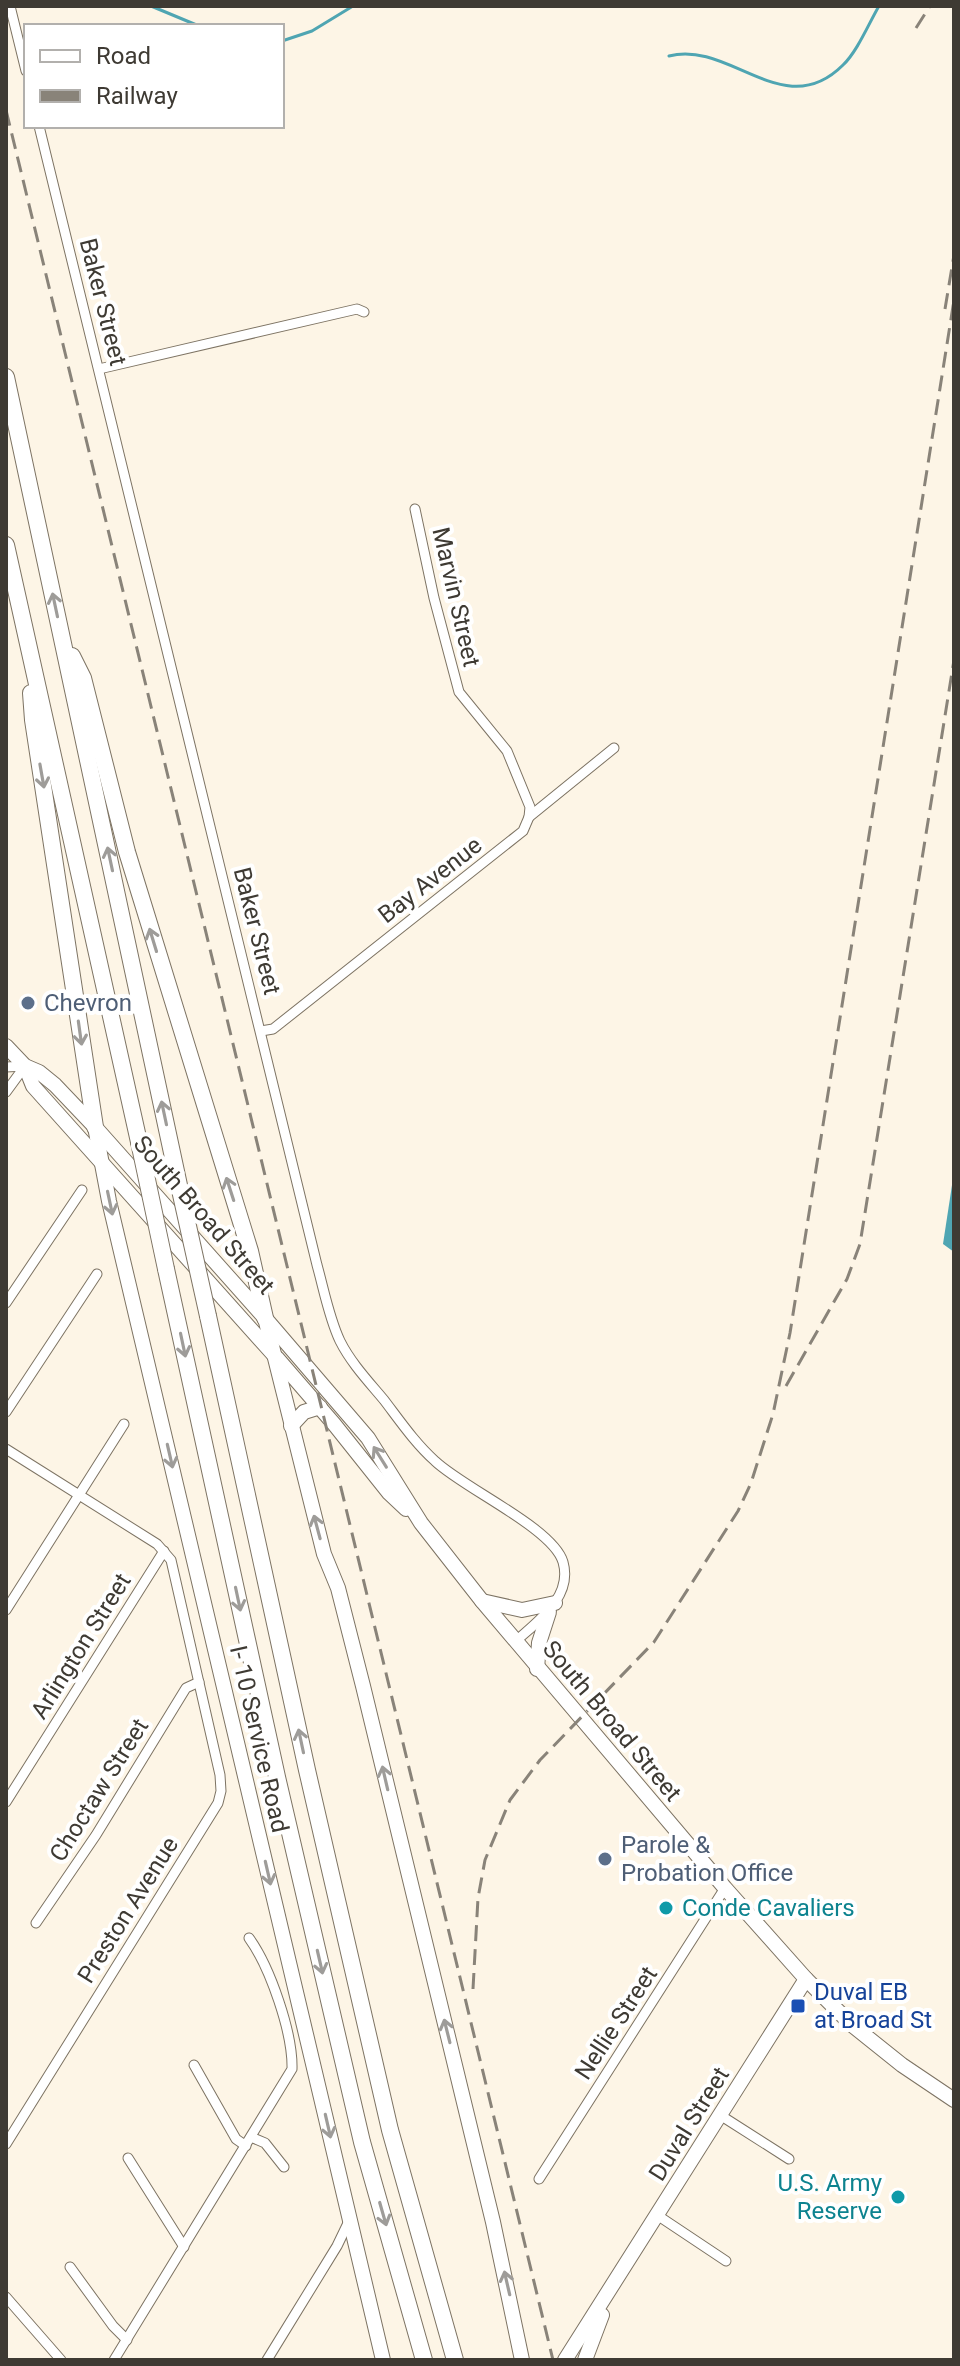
<svg xmlns="http://www.w3.org/2000/svg" width="960" height="2366" font-family="Roboto,sans-serif">
  <style>
    .water { fill: #4fa5b2 }
    .lines { fill: none; stroke-linecap: round; stroke-linejoin: round }
    .stream { stroke: #4fa5b2; stroke-width: 3 }
    .street-casing { stroke: #7d7363; stroke-width: 11 }
    .secondary-casing { stroke: #7d7363; stroke-width: 16 }
    .primary-casing { stroke: #7d7363; stroke-width: 16 }
    .highway-casing { stroke: #7d7363; stroke-width: 18 }
    .street { stroke: #fff; stroke-width: 9 }
    .secondary { stroke: #fff; stroke-width: 14 }
    .primary { stroke: #fff; stroke-width: 14 }
    .highway { stroke: #fff; stroke-width: 16 }
    .rail { stroke: #898379; stroke-width: 3; stroke-dasharray: 16 8; stroke-linecap: butt }
    .highway-bridge-casing { stroke: #7d7363; stroke-width: 18; stroke-linecap: butt }
    .highway-bridge { stroke: #fff; stroke-width: 16 }
    .oneway { stroke: #9e9c99 }
    .service-dot { fill: #5c6f8a; stroke: #fff; stroke-width: 3 }
    .culture-dot { fill: #0f9aa8; stroke: #fff; stroke-width: 3 }
    .transit-dot { fill: #1a4fb4; stroke: #fff; stroke-width: 3 }
    .labels { text-anchor: middle; stroke-width: 8; stroke-linejoin: round; paint-order: stroke }
    .street-label { font-size: 24px; fill: #3e3a33; stroke: #fff }
    .service-label { font-size: 24px; fill: #4e5e75; stroke: #fff; text-anchor: start }
    .culture-label { font-size: 24px; fill: #0d838f; stroke: #fff; text-anchor: start }
    .transit-label { font-size: 24px; fill: #164399; stroke: #fff; text-anchor: start }
  </style>
  <rect width="100%" height="100%" fill="#fdf5e6"/>
  <!-- water -->
  <path class="water" d="M954 1172V1252L943 1244Z"/>
  <g class="lines">
    <!-- stream -->
    <g class="stream">
      <path d="M151 6 199 26"/>
      <path d="M282 41 312 31 353 6"/>
      <path d="M669 56C730 40 784 124 843 65 857 52 869 23 879 6"/>
    </g>
    <defs>
      <g id="street">
        <path d="M10 6 26 71"/>
        <path d="M39 126 317 1265C324 1290 329 1318 340 1341 351 1363 369 1382 384 1400 400 1421 415 1443 435 1461 463 1488 553 1528 563 1562 573 1597 538 1621 516 1641"/>
        <path d="M99 369 357 309 364 312"/>
        <path d="M415 509 434 598 459 692 507 751 530 807 529 817"/>
        <path d="M261 1031 273 1029 523 831 529 817 614 748"/>
        <path d="M6 1067 25 1066"/>
        <path d="M6 1092 25 1066"/>
        <path d="M6 1303 82 1190"/>
        <path d="M6 1412 97 1274"/>
        <path d="M6 1449 157 1544 171 1560 220 1775 221 1791 218 1803 6 2144"/>
        <path d="M6 1610 124 1424"/>
        <path d="M6 1802 164 1551"/>
        <path d="M36 1923 96 1835 186 1688 199 1682"/>
        <path d="M194 2065 236 2139 246 2146"/>
        <path d="M720 2115 789 2159"/>
        <path d="M251 2137 265 2143 284 2167"/>
        <path d="M128 2158 184 2247"/>
        <path d="M539 2179 725 1888"/>
        <path d="M657 2215 726 2261"/>
        <path d="M70 2267 113 2326 127 2340"/>
        <path d="M6 2297 61 2360"/>
        <path d="M114 2360 292 2069C293 2033 270 1967 249 1938"/>
        <path d="M267 2360 337 2246 350 2219"/>
      </g>
      <g id="secondary">
        <path d="M95 1127 109 1201 383 2360"/>
        <path d="M265 1318 324 1554 338 1588 363 1686 493 2222 522 2360"/>
        <path d="M265 1318 368 1438 421 1523 482 1601 725 1888 806 1979 852 2025 902 2065 954 2100"/>
        <path d="M277 1358 334 1424 389 1493 406 1509"/>
        <path d="M291 1426 304 1412 320 1407"/>
        <path d="M482 1601 522 1610 555 1603"/>
        <path d="M537 1669 539 1643 549 1612"/>
        <path d="M565 2360 806 1979"/>
        <path d="M585 2360 602 2315"/>
      </g>
      <g id="primary">
        <path d="M6 1046 25 1066 39 1072 55 1085 95 1127 265 1318"/>
        <path d="M25 1066 33 1086 274 1355"/>
      </g>
      <g id="highway">
        <path d="M6 377 180 1190"/>
        <path d="M6 545 139 1142"/>
        <path d="M72 656 83 678 127 852 250 1251 265 1318"/>
        <path d="M31 693 33 720 95 1127"/>
        <path d="M166 1269 277 1777 362 2142 424 2360"/>
        <path d="M208 1316 307 1770 390 2130 455 2360"/>
      </g>
    </defs>
    <!-- street casing -->
    <use href="#street" class="street-casing"/>
    <!-- secondary casing -->
    <use href="#secondary" class="secondary-casing"/>
    <!-- primary casing -->
    <use href="#primary" class="primary-casing"/>
    <!-- highway casing -->
    <use href="#highway" class="highway-casing"/>
    <!-- street -->
    <use href="#street" class="street"/>
    <!-- secondary -->
    <use href="#secondary" class="secondary"/>
    <!-- primary -->
    <use href="#primary" class="primary"/>
    <!-- highway -->
    <use href="#highway" class="highway"/>
    <!-- rail -->
    <g class="rail">
      <path d="M916 28 930 6"/>
      <path d="M6 110 553 2360"/>
      <path d="M945 309 954 255"/>
      <path d="M786 1386 847 1279 860 1244 954 660"/>
      <path d="M473 1989 478 1898 485 1860 510 1800 540 1760 654 1642 738 1511 751 1483 773 1414 790 1333 954 300"/>
    </g>
    <defs>
      <g id="highway-bridge">
        <path d="M139 1142 166 1269"/>
        <path d="M180 1190 208 1316"/>
      </g>
    </defs>
    <!-- highway-bridge casing -->
    <use href="#highway-bridge" class="highway-bridge-casing"/>
    <!-- highway-bridge -->
    <use href="#highway-bridge" class="highway-bridge"/>
  </g>
  <!-- one-way arrows -->
  <defs><path id="oneway-shaft" d="M-6 0H5M1.5-3L5.5 0L1.5 3" fill="none" stroke-width="1.6" stroke-linecap="round" stroke-linejoin="round" transform="scale(2)"/></defs>
  <g class="oneway">
    <use href="#oneway-shaft" transform="translate(55 605) rotate(-102)"/>
    <use href="#oneway-shaft" transform="translate(42 776) rotate(80)"/>
    <use href="#oneway-shaft" transform="translate(110 859) rotate(-102)"/>
    <use href="#oneway-shaft" transform="translate(153 940) rotate(-107)"/>
    <use href="#oneway-shaft" transform="translate(80 1033) rotate(82)"/>
    <use href="#oneway-shaft" transform="translate(164 1113) rotate(-102)"/>
    <use href="#oneway-shaft" transform="translate(230 1189) rotate(-108)"/>
    <use href="#oneway-shaft" transform="translate(110 1203) rotate(78)"/>
    <use href="#oneway-shaft" transform="translate(183 1345) rotate(78)"/>
    <use href="#oneway-shaft" transform="translate(170 1456) rotate(77)"/>
    <use href="#oneway-shaft" transform="translate(380 1457) rotate(-122)"/>
    <use href="#oneway-shaft" transform="translate(317 1527) rotate(-105)"/>
    <use href="#oneway-shaft" transform="translate(238 1599) rotate(78)"/>
    <use href="#oneway-shaft" transform="translate(301 1741) rotate(-102)"/>
    <use href="#oneway-shaft" transform="translate(385 1778) rotate(-103)"/>
    <use href="#oneway-shaft" transform="translate(268 1873) rotate(77)"/>
    <use href="#oneway-shaft" transform="translate(320 1962) rotate(77)"/>
    <use href="#oneway-shaft" transform="translate(447 2031) rotate(-104)"/>
    <use href="#oneway-shaft" transform="translate(328 2126) rotate(77)"/>
    <use href="#oneway-shaft" transform="translate(383 2214) rotate(74)"/>
    <use href="#oneway-shaft" transform="translate(507 2283) rotate(-103)"/>
  </g>
  <!-- markers -->
  <g class="service-dot">
    <circle cx="28" cy="1003" r="8"/>
    <circle cx="605" cy="1859" r="8"/>
  </g>
  <g class="culture-dot">
    <circle cx="666" cy="1908" r="8"/>
    <circle cx="898" cy="2197" r="8"/>
  </g>
  <rect class="transit-dot" x="790" y="1998" width="16" height="16" rx="4"/>
  <g class="labels">
    <!-- street labels -->
    <g class="street-label">
      <text transform="translate(103 302) rotate(76)" y="8">Baker Street</text>
      <text transform="translate(456 597) rotate(77)" y="8">Marvin Street</text>
      <text transform="translate(430 880) rotate(-38)" y="8">Bay Avenue</text>
      <text transform="translate(257 931) rotate(76)" y="8">Baker Street</text>
      <text transform="translate(204 1215) rotate(49)" y="8">South Broad Street</text>
      <text transform="translate(81 1646) rotate(-58)" y="8">Arlington Street</text>
      <text transform="translate(612 1721) rotate(50)" y="8">South Broad Street</text>
      <text transform="translate(259 1739) rotate(77)" y="8">I- 10 Service Road</text>
      <text transform="translate(99 1790) rotate(-58)" y="8">Choctaw Street</text>
      <text transform="translate(128 1910) rotate(-58)" y="8">Preston Avenue</text>
      <text transform="translate(616 2023) rotate(-57)" y="8">Nellie Street</text>
      <text transform="translate(689 2124) rotate(-58)" y="8">Duval Street</text>
    </g>
    <!-- service labels -->
    <g class="service-label">
      <text x="44" y="1011">Chevron</text>
      <text x="621" y="1853">Parole &amp;<tspan x="621" dy="28">Probation Office</tspan></text>
    </g>
    <!-- culture labels -->
    <g class="culture-label">
      <text x="682" y="1916">Conde Cavaliers</text>
      <text x="882" y="2191" text-anchor="end">U.S. Army<tspan x="882" dy="28">Reserve</tspan></text>
    </g>
    <!-- transit labels -->
    <g class="transit-label">
      <text x="814" y="2000">Duval EB<tspan x="814" dy="28">at Broad St</tspan></text>
    </g>
  </g>
  <!-- border -->
  <rect width="960" height="2366" fill="none" stroke="#3e3a33" stroke-width="16"/>
  <!-- legend -->
  <rect x="24" y="24" width="260" height="104" fill="#ffffff" stroke="#b2b0ad" stroke-width="2"/>
  <rect x="40" y="50" width="40" height="12" fill="#ffffff" stroke="#b2b0ad" stroke-width="2"/>
  <text x="96" y="64" font-size="24" fill="#3e3a33">Road</text>
  <rect x="40" y="90" width="40" height="12" fill="#898379" stroke="#b2b0ad" stroke-width="2"/>
  <text x="96" y="104" font-size="24" fill="#3e3a33">Railway</text>
</svg>
